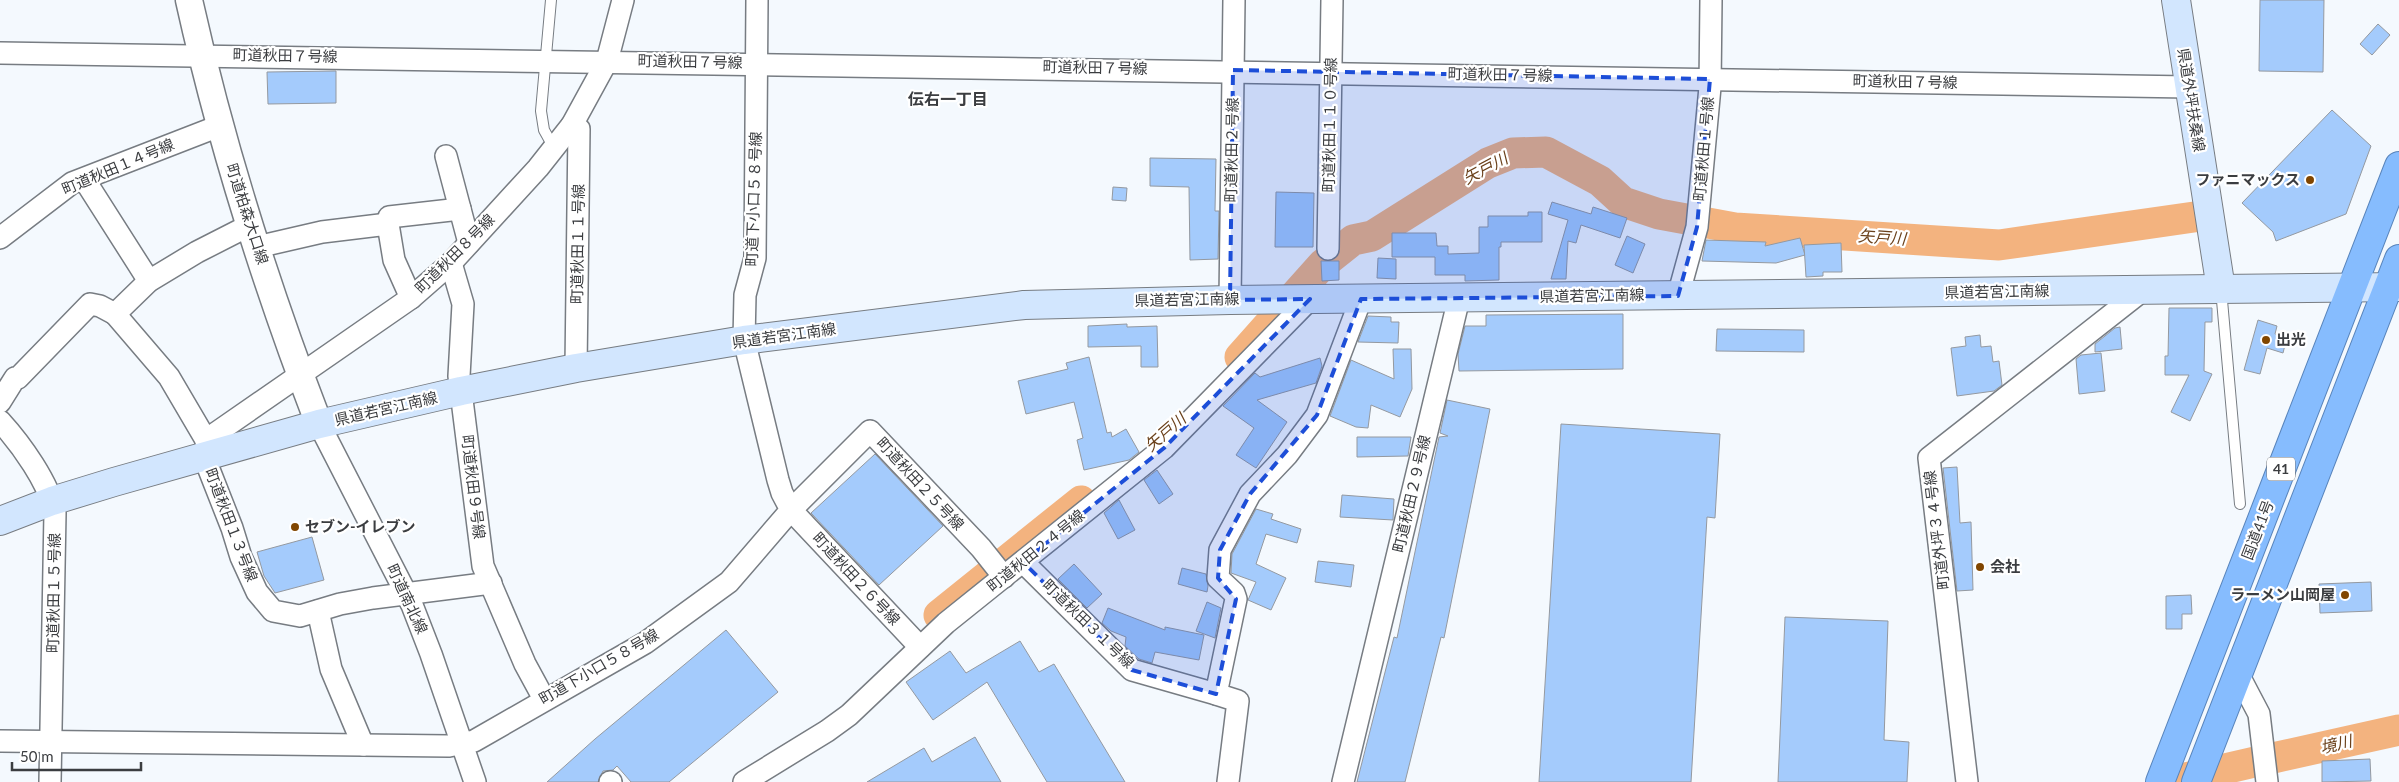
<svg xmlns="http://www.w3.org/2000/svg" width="2399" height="782" font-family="Lato,'Noto Sans JP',sans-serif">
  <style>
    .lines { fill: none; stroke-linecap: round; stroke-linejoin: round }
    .river { stroke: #f3b37f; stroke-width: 31 }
    .building { fill: #a4cbfc; stroke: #9499a0 }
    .service-casing { stroke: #777c82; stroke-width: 12 }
    .minor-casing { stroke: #777c82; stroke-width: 24 }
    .tertiary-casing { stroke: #777c82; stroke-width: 29 }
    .secondary-casing { stroke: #777c82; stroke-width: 30 }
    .trunk-casing { stroke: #5884bb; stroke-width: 30 }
    .service { stroke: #fff; stroke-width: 10 }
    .minor { stroke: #fff; stroke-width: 21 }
    .tertiary { stroke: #fff; stroke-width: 26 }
    .secondary { stroke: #d2e6fe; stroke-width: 28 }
    .trunk { stroke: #86bcfe; stroke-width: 28 }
    .marked { fill: #1d4ed8; fill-opacity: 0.2; stroke: #1d4ed8; stroke-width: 4; stroke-dasharray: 10 6; stroke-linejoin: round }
    .poi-dot { fill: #814600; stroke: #fff; stroke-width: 2 }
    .labels { text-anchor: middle; stroke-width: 4.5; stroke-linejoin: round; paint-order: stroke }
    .shield { fill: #fff; stroke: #767779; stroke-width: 1 }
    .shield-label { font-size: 14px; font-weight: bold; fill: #3b3d40 }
    .street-label { font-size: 15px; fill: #3b3d40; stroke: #fff }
    .poi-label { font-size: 15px; font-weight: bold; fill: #3b3d40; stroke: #fff; text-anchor: start }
    .neighbourhood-label { font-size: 16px; font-weight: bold; fill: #3b3d40; stroke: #fff }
    .water-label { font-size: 16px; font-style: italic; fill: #6b411b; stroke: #fff }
  </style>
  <rect width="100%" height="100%" fill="#f4f9fe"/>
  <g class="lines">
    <!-- river -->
    <g class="river">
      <path d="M1240 357 1323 264 1353 240 1372 236 1488 163 1513 153 1546 152 1600 181 1623 202 1659 214 1735 228 1999 245 2201 216"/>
      <path d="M939 615 1081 501"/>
      <path d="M2273 758 2399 730"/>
      <path d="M2168 782 2259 761"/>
    </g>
  </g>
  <!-- building -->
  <g class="building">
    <path d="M2260 0H2324L2323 72 2259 71Z"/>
    <path d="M2378 24 2390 35 2372 55 2360 44Z"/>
    <path d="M336 71V103L268 104 267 72Z"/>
    <path d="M2332 110 2371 146 2346 214 2276 241 2273 232 2242 203Z"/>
    <path d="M1150 158 1216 159 1215 211H1219L1218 259 1190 260 1189 187 1150 186Z"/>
    <path d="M1113 187 1127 188 1126 201 1112 200Z"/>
    <path d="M1276 192 1314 193 1313 247H1275Z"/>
    <path d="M1552 202 1591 214 1593 207 1627 218 1620 238 1581 225 1576 243 1568 241 1566 279H1551L1568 220 1548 214Z"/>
    <path d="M1528 212H1542V242H1501V247H1499V280L1465 281V275H1435V257H1392V233H1436L1437 246H1448V254L1479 253V227H1488V216H1528Z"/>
    <path d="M1627 236 1645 244 1633 273 1615 265Z"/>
    <path d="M1800 238 1805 255 1776 263 1702 261 1706 240 1766 242 1765 246Z"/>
    <path d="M1841 243 1842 272H1823V276L1806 277 1804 245Z"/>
    <path d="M1378 258 1396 259V279L1377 278Z"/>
    <path d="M1321 261H1339V280L1322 281Z"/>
    <path d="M2169 308H2212V322H2205L2204 371 2212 374 2190 421 2171 412 2189 375H2165V356H2168Z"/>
    <path d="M1623 314V369L1459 371 1458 354 1465 326H1486V315Z"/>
    <path d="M1368 316 1391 317V322H1399L1398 343 1358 342Z"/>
    <path d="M2258 320 2277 326 2275 334 2287 337 2283 353 2267 348 2260 374 2244 370Z"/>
    <path d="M1127 324V327L1157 326 1158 367H1141V346L1088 347V326Z"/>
    <path d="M2120 327 2122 349 2095 352V344L2115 328Z"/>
    <path d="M1717 329 1804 330V352L1716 351Z"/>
    <path d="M1980 335 1981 347 1991 346 1993 362 1999 361 2002 385 1994 391 1957 396 1951 348 1966 346 1965 337Z"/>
    <path d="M1393 349H1411L1412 389 1400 417 1371 405 1368 428 1356 427 1330 416 1351 360 1394 379Z"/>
    <path d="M2101 353 2105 391 2079 394 2076 359 2081 355Z"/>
    <path d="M1089 357 1107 433 1111 432 1112 437 1126 429 1139 452 1129 460 1084 470 1077 440 1083 438 1074 402 1026 414 1018 381 1068 369 1066 363Z"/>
    <path d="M1320 358 1322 366 1316 383 1257 400 1287 422 1256 468 1236 455 1254 428 1223 406 1255 373 1260 377Z"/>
    <path d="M1447 400 1490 409 1444 638 1441 637 1405 782H1357L1394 637 1397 638 1439 437 1448 436 1440 433Z"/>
    <path d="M1561 424 1720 434 1715 518 1707 517 1691 782H1539Z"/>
    <path d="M1357 437H1411L1408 456 1357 457Z"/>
    <path d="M875 454 943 526 879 585 811 513Z"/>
    <path d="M1957 467 1960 523 1971 522 1973 590 1957 591 1943 468Z"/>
    <path d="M1157 470 1173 494 1159 504 1144 480Z"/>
    <path d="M1342 495 1394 499 1393 520 1340 517Z"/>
    <path d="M1119 500 1135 530 1118 539 1104 513Z"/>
    <path d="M1256 509 1273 514 1271 519 1301 529 1297 543 1266 534 1256 564 1286 578 1271 610 1248 600 1256 582 1231 573 1232 554Z"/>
    <path d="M312 537 324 580 275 593 264 576 257 552Z"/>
    <path d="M1318 561 1354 565 1351 587 1315 582Z"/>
    <path d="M1074 564 1102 594 1087 608 1058 579Z"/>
    <path d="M1182 568 1206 574 1208 586 1207 592 1178 584Z"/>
    <path d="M2371 582 2372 611 2320 613 2319 584Z"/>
    <path d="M2191 595 2192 614H2182V629H2166V596Z"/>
    <path d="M1207 602 1221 608 1215 638 1196 631Z"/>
    <path d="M1108 608 1165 630V627L1204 635 1199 660 1155 652 1152 663 1139 659 1125 646 1126 637 1111 631 1102 623Z"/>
    <path d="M1785 617 1888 621 1884 740 1909 742 1907 782H1778Z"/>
    <path d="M726 630 778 692 669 782H631L617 766 613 770 603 771 598 782H547L595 739Z"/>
    <path d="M1020 641 1039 672 1054 664 1125 782H1047L987 682 933 720 906 682 950 651 966 673Z"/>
    <path d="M975 737 1001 782H867L924 748 932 762Z"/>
    <path d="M2370 759 2371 781 2322 782V761Z"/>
  </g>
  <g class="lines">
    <defs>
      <g id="service">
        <path d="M551 0 541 111 544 130 554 148"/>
        <path d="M2221 289 2240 504"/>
      </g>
      <g id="minor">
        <path d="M0 53 2189 87"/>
        <path d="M572 125 579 129 576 368"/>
        <path d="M446 156 469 243"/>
        <path d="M84 179 149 281"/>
        <path d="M388 224 389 217 460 209"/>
        <path d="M250 225 197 252 149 281 115 314 169 377 206 440 208 467 232 528 241 557 257 592 273 611 300 616 340 604 373 598 491 583"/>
        <path d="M0 238 72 183 219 126"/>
        <path d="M257 247 322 232 388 224 394 260 411 298"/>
        <path d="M1328 249 1332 0"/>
        <path d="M451 263 463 304 459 376 483 566 525 664 544 699"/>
        <path d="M1678 296 1697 227 1710 87 1711 0"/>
        <path d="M1230 300 1234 0"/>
        <path d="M0 402 15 378H18L90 304 100 306 115 314"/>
        <path d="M0 421C21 444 49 483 55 513L50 782"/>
        <path d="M319 424 412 605 431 654 475 782"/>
        <path d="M206 440 411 298 451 263 538 168 572 125 607 61 623 0"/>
        <path d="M1023 562 1132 670 1216 694"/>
        <path d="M318 611 331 669 363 745"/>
        <path d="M920 647 791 510 870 431 981 548 1004 577"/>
        <path d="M2238 674 2259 714 2267 782"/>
        <path d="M0 741 449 746 474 741 645 643 729 582 791 510 782 493 778 480 744 340 745 295 755 258 757 0"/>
        <path d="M610 782H611"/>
        <path d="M744 782 827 731 849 715 946 623 1164 448 1310 299"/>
        <path d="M1228 782 1238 701 1216 694 1236 599 1234 593 1218 578 1220 550 1250 494 1287 455 1317 415 1361 299"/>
        <path d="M1343 782 1459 298"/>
        <path d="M1967 782 1929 458 2143 290"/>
      </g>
      <path id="tertiary" d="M189 0C221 144 266 286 319 424"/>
      <g id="secondary">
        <path d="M2176 0 2221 289"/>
        <path d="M0 521 52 501 114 482 319 424 461 391 576 368 744 340 1024 305 1230 300 2399 287"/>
      </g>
      <g id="trunk">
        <path d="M2160 782 2399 166"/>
        <path d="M2196 782 2399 259"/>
      </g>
    </defs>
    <!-- service casing -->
    <use href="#service" class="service-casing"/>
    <!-- minor casing -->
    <use href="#minor" class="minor-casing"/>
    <!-- tertiary casing -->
    <use href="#tertiary" class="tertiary-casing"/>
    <!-- secondary casing -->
    <use href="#secondary" class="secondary-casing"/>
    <!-- trunk casing -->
    <use href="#trunk" class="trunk-casing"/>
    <!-- service -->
    <use href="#service" class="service"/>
    <!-- minor -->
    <use href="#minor" class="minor"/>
    <!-- tertiary -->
    <use href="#tertiary" class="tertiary"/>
    <!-- secondary -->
    <use href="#secondary" class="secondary"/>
    <!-- trunk -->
    <use href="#trunk" class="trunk"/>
  </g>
  <!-- marked area -->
  <path class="marked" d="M1233 70 1710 79 1697 227 1678 296 1361 299 1317 415 1250 494 1220 550 1218 578 1236 599 1216 694 1132 670 1023 562 1164 448 1310 299 1230 300Z"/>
  <!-- markers -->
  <g class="poi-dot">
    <circle cx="2310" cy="180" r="5"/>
    <circle cx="2266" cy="340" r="5"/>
    <circle cx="295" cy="527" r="5"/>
    <circle cx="1980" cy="567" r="5"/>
    <circle cx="2345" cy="595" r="5"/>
  </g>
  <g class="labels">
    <!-- shield labels -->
    <rect class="shield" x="2267" y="457.5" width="28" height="23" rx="4"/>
    <g class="shield-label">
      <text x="2281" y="474">41</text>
    </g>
    <!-- street labels -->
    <g class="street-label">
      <text transform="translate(285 56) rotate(1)" y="5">町道秋田７号線</text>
      <text transform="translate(690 62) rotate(1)" y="5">町道秋田７号線</text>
      <text transform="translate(1095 68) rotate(1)" y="5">町道秋田７号線</text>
      <text transform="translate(1500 75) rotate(1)" y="5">町道秋田７号線</text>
      <text transform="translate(1905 82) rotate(1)" y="5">町道秋田７号線</text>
      <text transform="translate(2191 100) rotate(81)" y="5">県道外坪扶桑線</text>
      <text transform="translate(1330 125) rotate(-89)" y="5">町道秋田１１０号線</text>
      <text transform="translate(1704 149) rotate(-85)" y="5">町道秋田１号線</text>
      <text transform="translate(1232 150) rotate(-89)" y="5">町道秋田２号線</text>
      <text transform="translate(118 167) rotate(-23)" y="5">町道秋田１４号線</text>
      <text transform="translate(754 199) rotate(-88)" y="5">町道下小口５８号線</text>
      <text transform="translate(247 214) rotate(72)" y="5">町道柏森大口線</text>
      <text transform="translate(578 244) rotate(-89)" y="5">町道秋田１１号線</text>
      <text transform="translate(455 254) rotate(-45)" y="5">町道秋田８号線</text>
      <text transform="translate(1997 292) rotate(-1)" y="5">県道若宮江南線</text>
      <text transform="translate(1592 296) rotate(-1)" y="5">県道若宮江南線</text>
      <text transform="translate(1187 300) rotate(-1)" y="5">県道若宮江南線</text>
      <text transform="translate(784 336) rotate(-8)" y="5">県道若宮江南線</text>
      <text transform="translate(386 409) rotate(-13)" y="5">県道若宮江南線</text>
      <text transform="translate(920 484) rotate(47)" y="5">町道秋田２５号線</text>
      <text transform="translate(473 487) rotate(83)" y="5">町道秋田９号線</text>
      <text transform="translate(1412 494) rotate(-77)" y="5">町道秋田２９号線</text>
      <text transform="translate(231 525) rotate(69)" y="5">町道秋田１３号線</text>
      <text transform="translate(1937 530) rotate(-97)" y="5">町道外坪３４号線</text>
      <text transform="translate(2258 530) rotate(-69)" y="5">国道41号</text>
      <text transform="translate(1036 551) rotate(-39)" y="5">町道秋田２４号線</text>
      <text transform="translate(856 579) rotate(47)" y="5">町道秋田２６号線</text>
      <text transform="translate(54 593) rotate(-89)" y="5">町道秋田１５号線</text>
      <text transform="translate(407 599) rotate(65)" y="5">町道南北線</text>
      <text transform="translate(1088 624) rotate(44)" y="5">町道秋田３１号線</text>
      <text transform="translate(599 667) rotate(-30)" y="5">町道下小口５８号線</text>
    </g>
    <!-- poi labels -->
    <g class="poi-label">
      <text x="2300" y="185" text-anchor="end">ファニマックス</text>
      <text x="2276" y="345">出光</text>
      <text x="305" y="532">セブン-イレブン</text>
      <text x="1990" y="572">会社</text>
      <text x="2335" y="600" text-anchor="end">ラーメン山岡屋</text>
    </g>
    <!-- neighbourhood labels -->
    <g class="neighbourhood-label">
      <text x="948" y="105">伝右一丁目</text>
    </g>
    <!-- water labels -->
    <g class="water-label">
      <text transform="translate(1485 168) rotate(-28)" y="6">矢戸川</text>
      <text transform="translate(1882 237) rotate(4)" y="6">矢戸川</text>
      <text transform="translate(1165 432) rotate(-41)" y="6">矢戸川</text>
      <text transform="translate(2336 744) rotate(-13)" y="6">境川</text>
    </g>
  </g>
  <!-- scale -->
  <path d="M12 762v8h129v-8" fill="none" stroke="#3b3d40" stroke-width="2.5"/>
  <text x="20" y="762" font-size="15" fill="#3b3d40" stroke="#ffffff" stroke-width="4" paint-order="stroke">50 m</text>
</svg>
